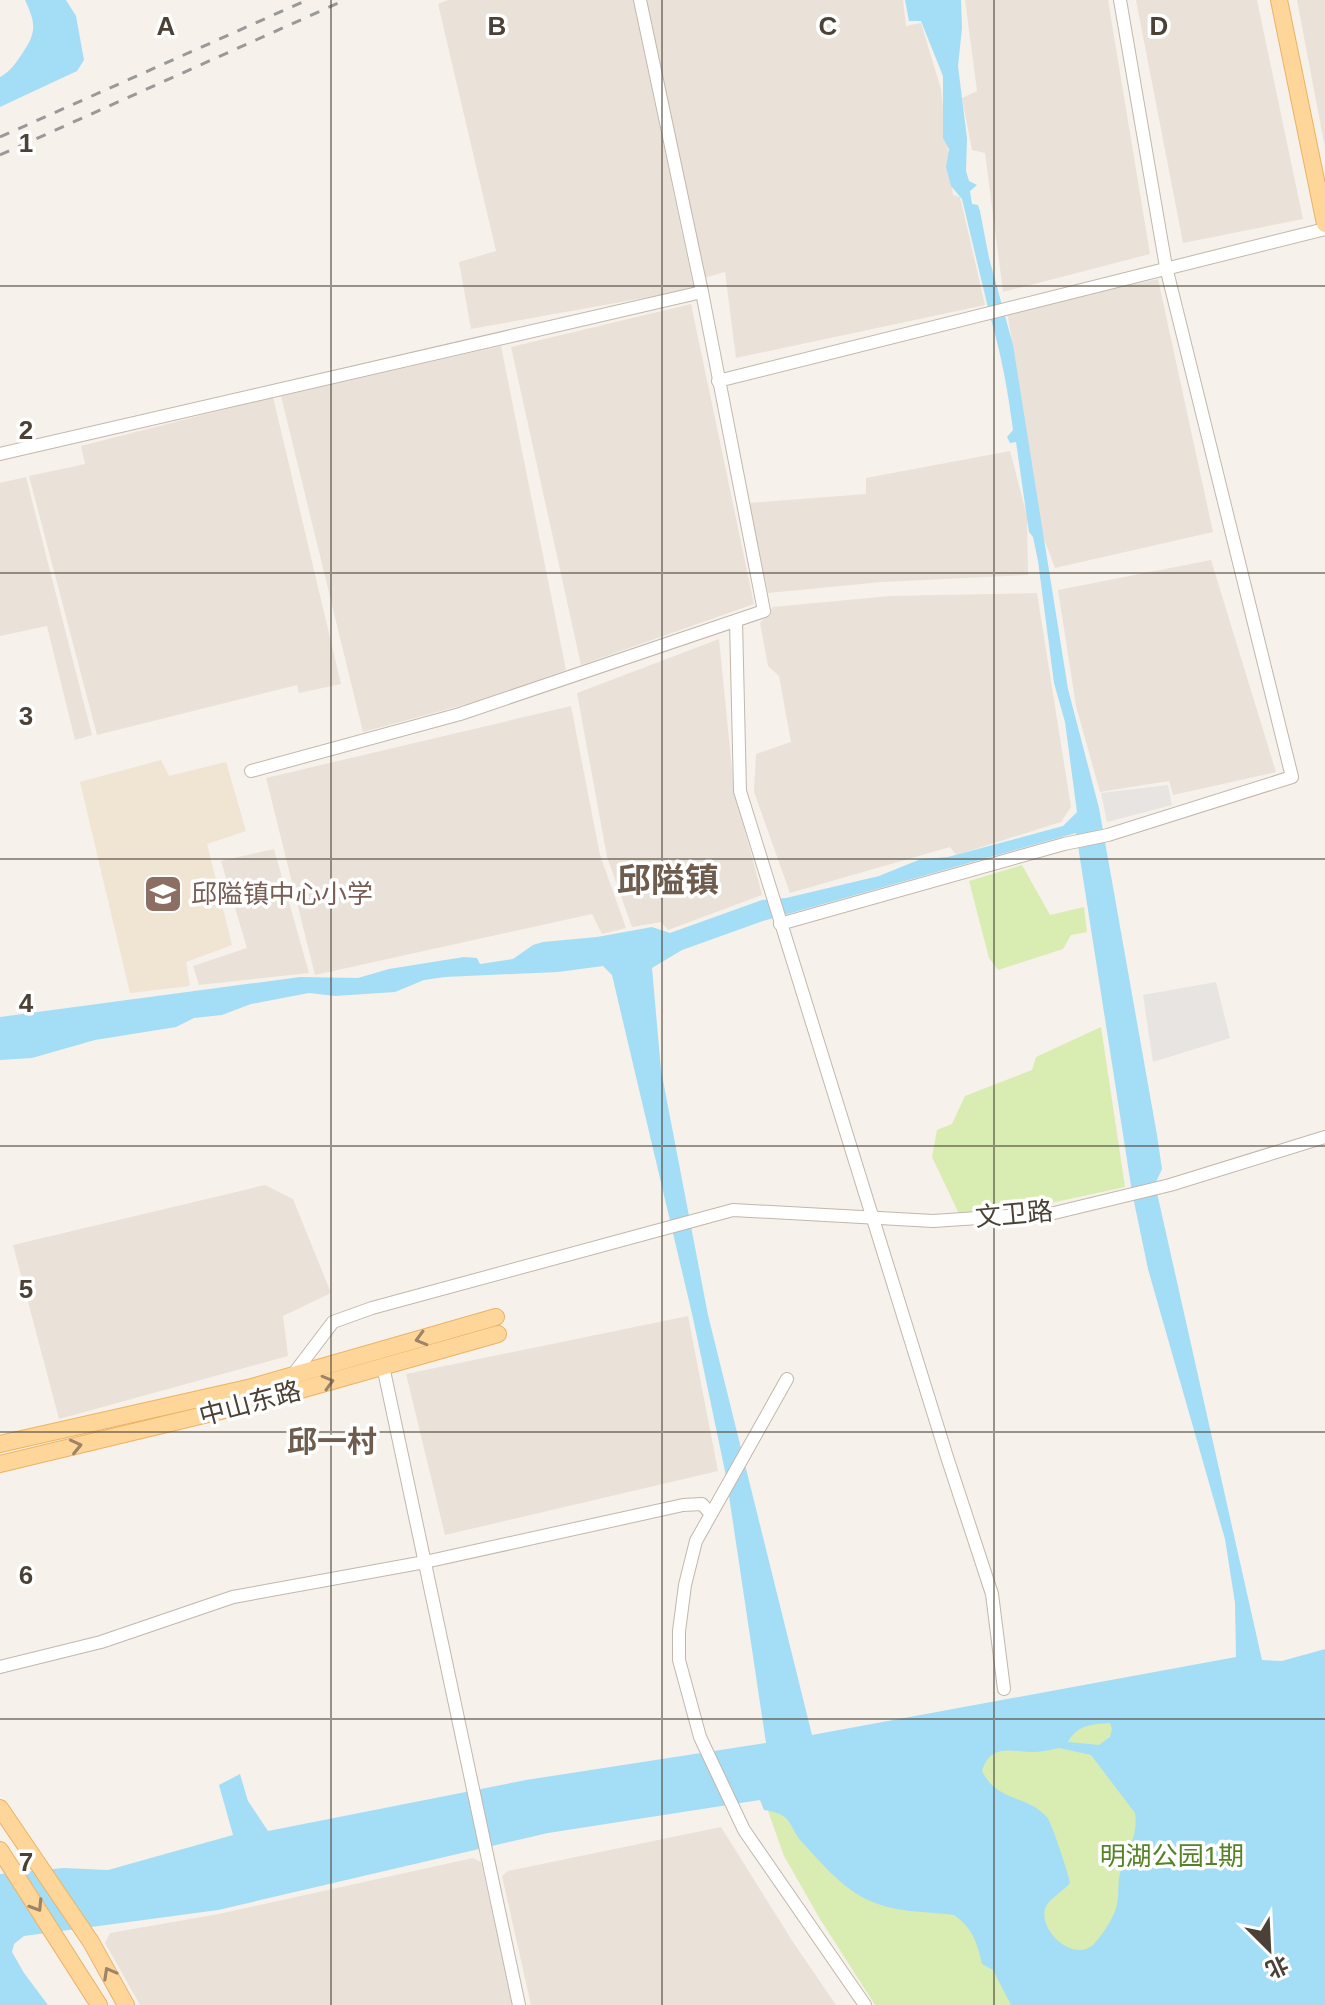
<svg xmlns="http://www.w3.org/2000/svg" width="1325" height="2005" font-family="Helvetica,'Noto Sans SC',sans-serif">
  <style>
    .residential { fill: #eae2d8 }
    .education { fill: #f0e4d3 }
    .green { fill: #d9ecb1 }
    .parking { fill: #e7e4e2 }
    .water { fill: #a3def6; fill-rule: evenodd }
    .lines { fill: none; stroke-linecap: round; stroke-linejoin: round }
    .minor-casing { stroke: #c2b7ac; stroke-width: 14 }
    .major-casing { stroke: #ecb262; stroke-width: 18 }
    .minor { stroke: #fff; stroke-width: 12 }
    .major { stroke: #ffd69a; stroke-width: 16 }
    .rail { stroke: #999; stroke-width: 3; stroke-dasharray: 10 10; stroke-linecap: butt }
    .oneway { stroke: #9c8464 }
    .grid { fill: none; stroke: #4b4137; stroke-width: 2; stroke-opacity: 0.55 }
    .labels { text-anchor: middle; stroke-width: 7; stroke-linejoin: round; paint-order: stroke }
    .education-label { font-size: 26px; fill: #785e54; stroke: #fff; text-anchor: start }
    .street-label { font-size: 26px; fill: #4b4137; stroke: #fff }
    .park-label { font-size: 26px; fill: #548225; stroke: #fff }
    .quarter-label { font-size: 30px; font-weight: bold; fill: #6e5d4e; stroke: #fff }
    .district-label { font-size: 34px; font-weight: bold; fill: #6e5d4e; stroke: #fff }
    .grid-label { font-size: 26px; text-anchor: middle; font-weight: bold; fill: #4b4137; stroke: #fff; stroke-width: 7; stroke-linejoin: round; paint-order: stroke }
  </style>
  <rect width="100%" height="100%" fill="#f6f1ea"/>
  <!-- residential -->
  <g class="residential">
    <path d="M448 0H633L694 289 471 329 459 262 496 251 438 4Z"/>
    <path d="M646 0H903L906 26 921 23 941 89 953 195 960 197 985 305 736 358 725 272 704 278Z"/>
    <path d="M965 0H1108L1150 254 1003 292 985 153 972 150 962 98 977 91Z"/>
    <path d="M1136 0H1257L1303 219 1183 243Z"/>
    <path d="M1297 0H1325V148Z"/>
    <path d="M1158 279 1213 532 1055 568 1043 536 1007 311Z"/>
    <path d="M691 304 754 604 581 665 511 347Z"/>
    <path d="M501 346 566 670 478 701 363 732 281 396Z"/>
    <path d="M273 397 341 684 299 693 297 685 97 735 29 476 85 464 81 446Z"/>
    <path d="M1010 451 1027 516 1028 575 882 582 768 593 749 503 866 494V478Z"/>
    <path d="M26 477 92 735 75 740 47 626 0 636V483Z"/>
    <path d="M1211 560 1276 772 1173 795 1169 781 1100 792 1076 706 1058 590Z"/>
    <path d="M1037 593 1071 807 1061 822 956 855 950 847 790 893 754 792 756 754 791 742 779 676 768 666 760 623 773 607 890 596Z"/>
    <path d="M719 639 734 790 762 895 668 930 661 922 632 927 607 857 577 693Z"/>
    <path d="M571 706 600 855 626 928 602 934 592 914 315 975 266 778Z"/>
    <path d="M274 849 309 973 199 985 193 966 247 948 221 861Z"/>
    <path d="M265 1185 293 1199 331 1293 283 1316 288 1356 59 1419 13 1245Z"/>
    <path d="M688 1316 718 1471 445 1535 406 1374Z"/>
    <path d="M721 1827 791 1939 836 2005H531L502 1876 508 1871Z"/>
    <path d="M473 1858 481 1862 513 2005H140L105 1943 110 1933 219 1914Z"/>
  </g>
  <!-- education -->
  <path class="education" d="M161 760 169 776 226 762 246 831 207 844 232 945 186 962 190 986 130 993 80 782Z"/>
  <!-- green -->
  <g class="green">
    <path d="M1022 865 1050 915 1084 907 1087 932 1071 935 1063 949 998 970 989 958 969 881Z"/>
    <path d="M1101 1027 1125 1187 963 1222 932 1157 937 1130 952 1124 965 1096 1032 1070 1036 1057Z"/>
    <path d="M1325 1675V2005H875L820 1919 784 1856 767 1808 1087 1721Z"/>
  </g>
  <!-- parking -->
  <g class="parking">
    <path d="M1168 785 1172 805 1107 822 1101 793Z"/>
    <path d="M1216 982 1230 1038 1153 1062 1143 995Z"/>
  </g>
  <!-- water -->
  <g class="water">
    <path d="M25 0H66L76 16 84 60 77 71 0 107V77C11 71 15 64 22 54 37 32 36 24 25 0Z"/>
    <path d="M905 0H961L962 28 958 66 967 138 966 171 969 181 977 185 970 191 972 204 978 205 980 211 989 258 1013 345 1068 689 1099 808 1157 1135 1162 1169 1155 1184 1262 1660 1282 1661 1325 1649V2005H1011L993 1970 982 1964C977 1943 973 1928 954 1915 923 1911 892 1913 864 1898 839 1885 819 1860 800 1840 795 1834 792 1825 787 1819 781 1813 772 1811 764 1810L760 1800 548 1833 218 1910 24 1936 14 1944 12 1952 24 1973 48 2005H0V1874L64 1868 108 1870 233 1835 219 1785 240 1774 248 1801 268 1831 526 1780 766 1743 726 1476 693 1318 612 975 603 966 558 972 445 977 424 980 395 992 335 996 309 993 251 1004 222 1015 194 1018 176 1027 95 1040 32 1058 0 1060V1017L300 977 358 978 389 969 464 957 477 958 480 964 513 959 533 945 543 942 597 937 652 927 670 933 762 900 786 898 879 876 921 859 948 857 1063 826 1077 812 1065 722 1054 683 1038 561 1033 537 1029 532 1016 442 1010 443 1007 437 1013 430C1008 391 1001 353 990 316L962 199 951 186 946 167 949 149 943 138V76L921 21H909ZM1076 833 1132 1192 1148 1269 1225 1539 1235 1603 1236 1657 812 1735 708 1315 661 1070 652 968 682 950 763 921ZM1110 1723 1112 1729 1110 1737 1099 1745 1068 1742C1077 1725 1092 1724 1110 1723ZM1059 1748 1091 1755 1135 1813C1139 1839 1124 1854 1119 1878 1118 1888 1119 1899 1116 1908 1113 1919 1101 1937 1093 1945 1074 1962 1039 1932 1045 1909 1048 1899 1064 1891 1070 1883 1069 1875 1051 1821 1047 1817 1026 1794 998 1803 982 1771 990 1744 1010 1751 1032 1752 1041 1752 1050 1750 1059 1748Z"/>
  </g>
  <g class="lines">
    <defs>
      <g id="minor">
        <path d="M640 0 702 292"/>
        <path d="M718 381 1325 229"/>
        <path d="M0 454 702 292 764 611 460 714 251 771"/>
        <path d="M736 621 740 791 947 1457 992 1594 1004 1689"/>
        <path d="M780 924 1064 844 1108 835 1292 777 1166 267 1120 0"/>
        <path d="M383 1366 519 2005"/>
        <path d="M292 1376 333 1322 372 1308 733 1210 933 1221 1054 1213 1170 1185 1325 1137"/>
        <path d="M787 1379 696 1541 685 1585 679 1631V1660L700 1737 744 1830 865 2005"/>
        <path d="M0 1667 101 1642 233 1597 425 1562 683 1505 702 1504 710 1513"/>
      </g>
      <g id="major">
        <path d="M1279 0 1325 224"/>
        <path d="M0 1444 252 1387 496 1317"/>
        <path d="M0 1464 258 1402 498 1334"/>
        <path d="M0 1808 91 1942 126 2005"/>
        <path d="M0 1850 99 2005"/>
      </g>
    </defs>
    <!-- minor casing -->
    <use href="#minor" class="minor-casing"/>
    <!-- major casing -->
    <use href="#major" class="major-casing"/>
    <!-- minor -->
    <use href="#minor" class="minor"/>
    <!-- major -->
    <use href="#major" class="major"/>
    <!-- rail -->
    <g class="rail">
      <path d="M0 137 307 0"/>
      <path d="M0 155 345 0"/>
    </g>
  </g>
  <!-- one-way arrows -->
  <defs><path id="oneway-chevron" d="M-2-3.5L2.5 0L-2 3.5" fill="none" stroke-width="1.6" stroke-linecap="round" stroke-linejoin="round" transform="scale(2)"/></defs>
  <g class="oneway">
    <use href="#oneway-chevron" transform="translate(421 1339) rotate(164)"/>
    <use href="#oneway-chevron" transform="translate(328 1382) rotate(-16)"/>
    <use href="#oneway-chevron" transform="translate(76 1446) rotate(-13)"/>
    <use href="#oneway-chevron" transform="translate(37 1906) rotate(58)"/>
    <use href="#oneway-chevron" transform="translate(109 1973) rotate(-119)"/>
  </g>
  <!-- grid -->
  <path class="grid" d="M331 0V2005M662 0V2005M994 0V2005M0 286H1325M0 573H1325M0 859H1325M0 1146H1325M0 1432H1325M0 1719H1325"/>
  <!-- icons -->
  <defs>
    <symbol id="school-square" viewBox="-11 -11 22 22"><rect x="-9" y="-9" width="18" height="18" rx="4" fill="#8d6e63" stroke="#fff"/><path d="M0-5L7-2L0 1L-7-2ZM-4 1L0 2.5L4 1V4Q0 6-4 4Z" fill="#fff"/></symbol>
  </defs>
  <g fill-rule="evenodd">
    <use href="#school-square" x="141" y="872" width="44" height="44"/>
  </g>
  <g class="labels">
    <!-- education labels -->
    <g class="education-label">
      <text x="191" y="903">邱隘镇中心小学</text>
    </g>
    <!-- street labels -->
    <g class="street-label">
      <text transform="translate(1014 1214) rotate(-5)" y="9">文卫路</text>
      <text transform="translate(250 1403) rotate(-15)" y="9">中山东路</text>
    </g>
    <!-- park labels -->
    <g class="park-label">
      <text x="1172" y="1865">明湖公园1期</text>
    </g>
    <!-- quarter labels -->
    <g class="quarter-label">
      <text x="332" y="1452">邱一村</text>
    </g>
    <!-- district labels -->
    <g class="district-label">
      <text x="668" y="892">邱隘镇</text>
    </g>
  </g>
  <g class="grid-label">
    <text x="166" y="35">A</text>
    <text x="497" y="35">B</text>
    <text x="828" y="35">C</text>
    <text x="1159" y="35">D</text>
    <text x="26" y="152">1</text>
    <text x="26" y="439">2</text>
    <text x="26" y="725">3</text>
    <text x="26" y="1012">4</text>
    <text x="26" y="1298">5</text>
    <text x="26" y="1584">6</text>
    <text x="26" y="1871">7</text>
  </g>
  <!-- north arrow -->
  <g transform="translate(1269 1949) rotate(156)" stroke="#ffffff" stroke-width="6" paint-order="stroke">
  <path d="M0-6L14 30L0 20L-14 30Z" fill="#4b4137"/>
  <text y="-12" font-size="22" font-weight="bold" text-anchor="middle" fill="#4b4137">北</text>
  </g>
</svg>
